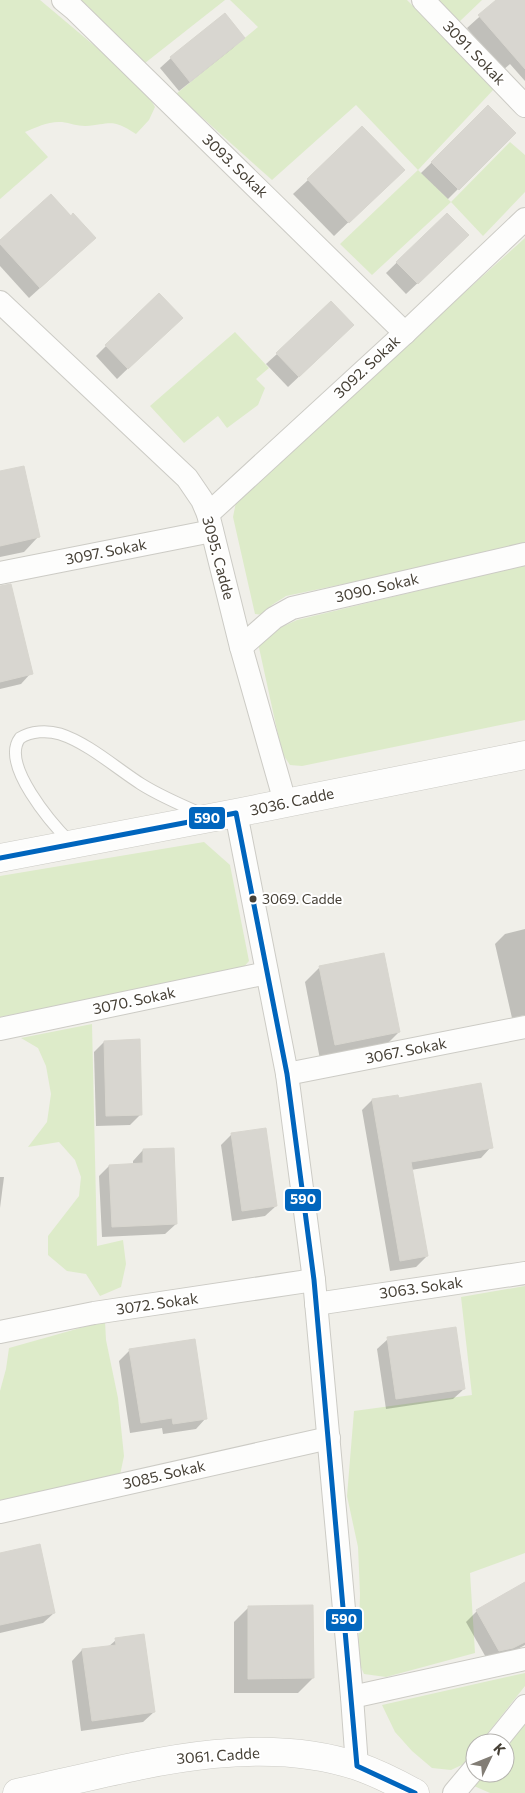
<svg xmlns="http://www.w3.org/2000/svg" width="525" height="1793" font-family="Commissioner,sans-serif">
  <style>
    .green { fill: #ddebc9 }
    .shadow { fill: #0003 }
    .building { fill: #d8d6d0; stroke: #d8d6cf }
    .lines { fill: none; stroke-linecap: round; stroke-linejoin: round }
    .service-casing { stroke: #cccbc5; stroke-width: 13 }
    .minor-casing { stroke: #cccbc5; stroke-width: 24 }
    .tertiary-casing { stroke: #cccbc5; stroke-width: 29 }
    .service { stroke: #fdfdfc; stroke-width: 11 }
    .minor { stroke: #fdfdfc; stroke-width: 22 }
    .tertiary { stroke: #fdfdfc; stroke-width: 28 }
    .bus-1-casing { stroke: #fff; stroke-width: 9 }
    .bus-1 { stroke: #0065bd; stroke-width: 5 }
    .bus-dot { fill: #464036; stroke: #fff; stroke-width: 2 }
    .labels { text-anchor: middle; stroke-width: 4; stroke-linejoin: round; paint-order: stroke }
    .bus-label { font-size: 14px; fill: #464036; stroke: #fff; text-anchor: start }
    .street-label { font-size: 15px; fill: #464036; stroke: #fff }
    .line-badge { stroke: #fff; stroke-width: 2 }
    .badge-label { font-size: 14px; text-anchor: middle; font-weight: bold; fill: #fff }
  </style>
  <rect width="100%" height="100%" fill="#f0efe9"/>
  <!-- green -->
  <g class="green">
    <path d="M0 0H40L134 79 147 93 155 107 149 120 136 134C112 118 111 124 85 126 77 126 70 123 62 122 48 121 37 127 25 132L48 157 0 199Z"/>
    <path d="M78 0H225L145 63 116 38 88 6Z"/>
    <path d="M230 0H407L495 88 418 170 451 202 510 142 525 155V192L483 236 451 202 372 275 340 244 418 170 356 105 272 180 176 94 258 27Z"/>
    <path d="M439 0H482L459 22Z"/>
    <path d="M525 238V546L286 596C282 599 276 602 272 605 266 611 264 616 255 614L233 517 237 497Z"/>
    <path d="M235 332 269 368 256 379 265 388 258 405 227 428 218 416 184 443 150 406Z"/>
    <path d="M525 565V720L302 766 290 765 282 753 258 643 273 631 297 620Z"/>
    <path d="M204 842 230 865 249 961 242 969 0 1017V876Z"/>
    <path d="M92 1024 97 1246 123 1240 126 1264 121 1287 100 1296 86 1274 67 1271 48 1255V1236L79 1196 81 1177 75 1160 59 1142 28 1147 47 1122 51 1094 46 1066 38 1048 21 1038Z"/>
    <path d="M525 1286V1553L470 1573 475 1653 386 1677 364 1674 358 1661 360 1594 358 1547 347 1496 354 1411 472 1395 461 1297Z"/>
    <path d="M105 1321 106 1340 118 1398 124 1456 120 1475 102 1481 0 1500V1391L6 1369 9 1348Z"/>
    <path d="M525 1673V1686L480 1743H475V1750L464 1764 451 1770 432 1768 412 1751 395 1732 382 1705Z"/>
    <path d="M525 1723V1793H490L474 1786 484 1773H505V1747Z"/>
  </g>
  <!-- shadow -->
  <g class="shadow">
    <path d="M498 0H525V81L510 64 503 70 467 28Z"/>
    <path d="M243 38 233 48 179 91 160 68 171 58Z"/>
    <path d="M488 107 514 133 448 199 421 173Z"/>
    <path d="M308 180 388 184 334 236 293 194Z"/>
    <path d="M447 214 457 246 406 294 386 273Z"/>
    <path d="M0 242 84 248 29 298 0 266Z"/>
    <path d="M170 328 117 379 96 356 106 346Z"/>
    <path d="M342 336 288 387 266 364 277 354Z"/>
    <path d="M0 472 38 537 24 552 0 557Z"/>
    <path d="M0 612 31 673 21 684 0 689Z"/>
    <path d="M525 929V1015L512 1018 495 944 505 934Z"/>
    <path d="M320 967 399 1032 384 1047 320 1059 305 982Z"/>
    <path d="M104 1042 141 1114 130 1125 96 1126 94 1052Z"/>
    <path d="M398 1099 491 1147 481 1158 411 1170 427 1256 416 1267 390 1271 362 1110 372 1100Z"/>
    <path d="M232 1134 276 1206 265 1216 232 1221 221 1145Z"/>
    <path d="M143 1150 176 1224 165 1234 102 1237 99 1176 109 1166 133 1165V1161Z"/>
    <path d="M0 1177H4L0 1208Z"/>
    <path d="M388 1339 464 1389 453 1399 386 1409 377 1349Z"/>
    <path d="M130 1350 206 1418 196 1429 163 1434 162 1428 130 1433 119 1361Z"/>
    <path d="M0 1554 54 1613 43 1623 0 1633Z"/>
    <path d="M525 1584V1645L501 1658 488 1661 466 1622 477 1611Z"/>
    <path d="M249 1607 313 1678 298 1693H234V1622Z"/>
    <path d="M116 1640 154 1712 143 1722 81 1731 72 1661 82 1650 108 1647Z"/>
  </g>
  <!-- building -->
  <g class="building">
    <path d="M496 0H525V69L478 15Z"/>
    <path d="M225 13 245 38 190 82 170 57Z"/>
    <path d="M488 105 516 133 459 190 431 162Z"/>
    <path d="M362 126 405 170 349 223 307 179Z"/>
    <path d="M51 194 71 216 73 213 96 238 40 288 0 244V240Z"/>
    <path d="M447 213 469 235 418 284 396 262Z"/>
    <path d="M159 293 183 318 128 369 105 345Z"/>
    <path d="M331 301 354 325 299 377 276 353Z"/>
    <path d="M24 466 40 537 0 546V471Z"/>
    <path d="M11 584 33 674 0 682V586Z"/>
    <path d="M384 953 400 1032 335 1045 319 966Z"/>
    <path d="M140 1039 142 1115 106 1116 104 1041Z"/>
    <path d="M481 1083 493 1148 411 1162 428 1256 400 1261 372 1099 398 1095 399 1098Z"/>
    <path d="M266 1128 277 1206 242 1211 231 1133Z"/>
    <path d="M174 1148 177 1224 112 1227 109 1165 143 1163V1149Z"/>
    <path d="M456 1327 465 1389 396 1399 387 1337Z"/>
    <path d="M195 1339 207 1419 173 1424 172 1418 141 1423 129 1349Z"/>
    <path d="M40 1544 55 1613 0 1625V1553Z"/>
    <path d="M525 1582V1642L513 1648 499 1651 476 1610Z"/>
    <path d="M313 1605 314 1678 248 1679V1606Z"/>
    <path d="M144 1634 155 1712 92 1721 82 1649 116 1645 115 1638Z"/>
  </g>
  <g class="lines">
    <defs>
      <path id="service" d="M71 843C52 824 0 764 20 738 31 731 47 730 60 734 88 743 116 768 141 784 160 796 181 805 202 814"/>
      <g id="minor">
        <path d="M63 0 74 9 405 333"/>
        <path d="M423 0 525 106"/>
        <path d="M0 302 187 478 202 500 208 514 241 647 285 802"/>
        <path d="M208 514 405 333 525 219"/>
        <path d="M0 573 212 531"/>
        <path d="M241 647 274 618 292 608 525 554"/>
        <path d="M236 813 287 1074 314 1280 352 1697 357 1766"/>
        <path d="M0 1029 267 973"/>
        <path d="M287 1074 525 1027"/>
        <path d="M316 1304 525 1273"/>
        <path d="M0 1332 94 1313 314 1280"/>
        <path d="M0 1512 329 1438"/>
        <path d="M352 1697 525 1659"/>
        <path d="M495 1743 525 1706"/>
        <path d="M454 1793 475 1768"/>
      </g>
      <g id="tertiary">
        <path d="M0 858 236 813 525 755"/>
        <path d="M17 1793C124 1770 249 1730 357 1766 377 1773 397 1783 415 1793"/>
      </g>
    </defs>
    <!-- service casing -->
    <use href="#service" class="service-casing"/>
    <!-- minor casing -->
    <use href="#minor" class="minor-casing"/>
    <!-- tertiary casing -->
    <use href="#tertiary" class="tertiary-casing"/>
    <!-- service -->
    <use href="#service" class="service"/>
    <!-- minor -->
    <use href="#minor" class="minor"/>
    <!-- tertiary -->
    <use href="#tertiary" class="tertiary"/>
    <defs>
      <path id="bus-1" d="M0 858 236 813 287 1074 314 1280 357 1766 415 1793"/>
    </defs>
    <!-- bus-1 casing -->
    <use href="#bus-1" class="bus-1-casing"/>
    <!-- bus-1 -->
    <use href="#bus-1" class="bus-1"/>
  </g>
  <!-- markers -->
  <circle class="bus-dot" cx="253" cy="899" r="4.5"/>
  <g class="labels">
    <!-- bus labels -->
    <g class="bus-label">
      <text x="262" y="904">3069. Cadde</text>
    </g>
    <!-- street labels -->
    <g class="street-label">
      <text transform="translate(474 53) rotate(46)" y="5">3091. Sokak</text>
      <text transform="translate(235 166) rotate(44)" y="5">3093. Sokak</text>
      <text transform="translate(367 367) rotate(-43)" y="5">3092. Sokak</text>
      <text transform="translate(106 552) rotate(-11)" y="5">3097. Sokak</text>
      <text transform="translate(218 558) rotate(75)" y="5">3095. Cadde</text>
      <text transform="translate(377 588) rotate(-13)" y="5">3090. Sokak</text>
      <text transform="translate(292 802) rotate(-12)" y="5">3036. Cadde</text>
      <text transform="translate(134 1001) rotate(-12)" y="5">3070. Sokak</text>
      <text transform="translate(406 1051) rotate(-11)" y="5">3067. Sokak</text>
      <text transform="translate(421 1288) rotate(-8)" y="5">3063. Sokak</text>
      <text transform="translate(157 1304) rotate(-8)" y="5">3072. Sokak</text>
      <text transform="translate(164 1475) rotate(-13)" y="5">3085. Sokak</text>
      <text transform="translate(218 1756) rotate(-4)" y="5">3061. Cadde</text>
    </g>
  </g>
  <g class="line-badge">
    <rect x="188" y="806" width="38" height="24" rx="5" fill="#0065bd"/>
    <rect x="284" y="1188" width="38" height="24" rx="5" fill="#0065bd"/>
    <rect x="325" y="1608" width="38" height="24" rx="5" fill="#0065bd"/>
  </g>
  <g class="badge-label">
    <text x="207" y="823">590</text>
    <text x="303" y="1204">590</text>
    <text x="344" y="1624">590</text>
  </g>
  <!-- north arrow -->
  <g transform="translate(490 1758) rotate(47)"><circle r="24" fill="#ffffff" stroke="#b5b3af"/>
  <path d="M0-4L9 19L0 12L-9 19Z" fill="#827d75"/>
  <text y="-8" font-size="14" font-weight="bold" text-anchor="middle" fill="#464036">K</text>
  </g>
</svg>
